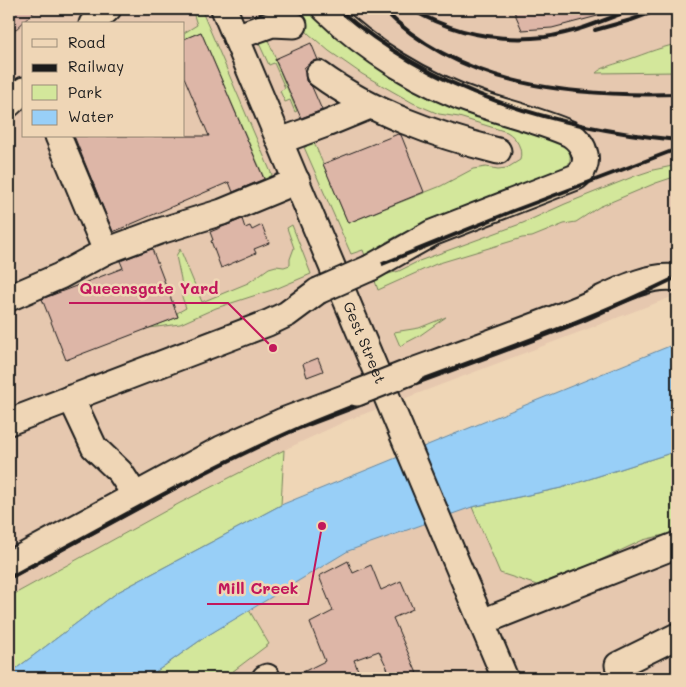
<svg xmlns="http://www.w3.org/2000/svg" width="686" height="687" font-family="Mali,sans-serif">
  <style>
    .built { fill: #e6c8af; fill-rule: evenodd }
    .green { fill: #d3e79b; stroke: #78825c }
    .water { fill: #98cff7; stroke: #66879f }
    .building { fill: #ddb6a7; stroke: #1c1c1c }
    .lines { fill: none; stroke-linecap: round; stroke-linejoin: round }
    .minor-casing { stroke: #1c1c1c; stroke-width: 29 }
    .minor { stroke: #efd6b6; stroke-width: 25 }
    .rail { stroke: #1c1c1c; stroke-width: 4 }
    .minor-bridge-casing { stroke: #1c1c1c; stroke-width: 29; stroke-linecap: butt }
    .minor-bridge { stroke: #efd6b6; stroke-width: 25 }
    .labels { text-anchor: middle; stroke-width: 5; stroke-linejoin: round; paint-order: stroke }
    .street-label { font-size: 15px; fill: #1c1c1c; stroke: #efd6b6 }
    .leader { fill: none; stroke: #c2185b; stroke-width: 2 }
    .callout-dot { fill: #c2185b; stroke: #efd6b6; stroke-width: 2 }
    .callout-label { font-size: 16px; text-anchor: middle; font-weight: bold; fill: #c2185b; stroke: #efd6b6; stroke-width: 5; stroke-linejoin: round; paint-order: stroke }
  </style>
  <rect width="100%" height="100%" fill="#efd6b6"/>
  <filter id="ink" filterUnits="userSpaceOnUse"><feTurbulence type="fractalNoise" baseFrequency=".02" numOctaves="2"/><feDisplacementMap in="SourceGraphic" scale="10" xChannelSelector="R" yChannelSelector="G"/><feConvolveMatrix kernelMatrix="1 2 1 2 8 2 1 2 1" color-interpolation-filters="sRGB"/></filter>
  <g filter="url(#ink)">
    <!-- built -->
    <g class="built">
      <path d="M9 9H677V295L348 420 284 450 180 503 9 597ZM24 24H184V136H24Z"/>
      <path d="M677 451V678H147L205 637 348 551 472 507 561 488Z"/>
    </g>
    <!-- green -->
    <g class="green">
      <path d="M192 9H201L272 175 265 180 201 32 184 39V33L197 25Z"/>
      <path d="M287 9H311L339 30 567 145C571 154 572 162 565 169L399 235 386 242 367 261 363 250 351 254 304 147H306L313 140 348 223 441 186 473 169 486 167 498 169 507 168 520 160C523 149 517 138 507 132L459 117 439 114 413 103 362 74 329 51 309 34Z"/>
      <path d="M265 33 276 59 275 60 297 111 295 112 290 100 285 102 280 91 285 88 274 63 269 65 256 37Z"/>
      <path d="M677 44V72L596 73C602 67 613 65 621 62 640 56 657 48 677 44Z"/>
      <path d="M677 165V176L656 183 599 207 576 222 564 224 532 237 522 238 436 264 378 290 374 278 399 271 419 261 523 223 565 204 635 176 653 170Z"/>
      <path d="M292 225 311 274 278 288 216 308 180 324 149 328 178 317 177 313 186 308 182 297 181 279 176 256 180 249 202 302 248 283 269 268 276 266 284 267 290 265V259L294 248 287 228Z"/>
      <path d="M446 317 419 336 400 346 394 332 419 328Z"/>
      <path d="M284 450 281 505 118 592 9 674V597L180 503Z"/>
      <path d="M677 451V532L643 540 592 564 537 585 500 573 472 507 561 488Z"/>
      <path d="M249 610 269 644 224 678H147L205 637Z"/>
    </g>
    <!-- water -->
    <path class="water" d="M677 343V451L561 488 472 507 348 551 205 637 147 678H9V674L118 592 281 505Z"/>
    <!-- building -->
    <g class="building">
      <path d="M9 9H37L9 36Z"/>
      <path d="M513 9H609V13L552 28 522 30Z"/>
      <path d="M201 32 264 179 233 192 229 182 113 232 74 136H209L184 77V39Z"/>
      <path d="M311 43 318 60 312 61 304 68 305 73 306 81 312 87 322 110 301 118 275 59Z"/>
      <path d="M398 134 401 135 424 192 348 223 323 164Z"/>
      <path d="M242 219 245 228 250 226 252 230 262 225 269 243 254 249 256 253 221 268 211 241 213 240 210 232Z"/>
      <path d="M152 249 178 317 66 360 42 299 123 268 120 261Z"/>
      <path d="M318 358 323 371 307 377 303 364Z"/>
      <path d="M348 561 353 573 371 565 381 590 401 581 413 609 393 618 419 678H392L379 651 354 660 361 678H291L325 661 310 623 333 611 319 576Z"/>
    </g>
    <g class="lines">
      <defs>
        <g id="minor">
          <path id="s1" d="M224 9 505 678"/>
          <path d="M325 9C368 51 423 85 480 104 510 114 541 121 570 134 585 144 593 164 576 177L432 233 370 268"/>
          <path d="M92 24 108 9"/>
          <path d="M236 37 272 24 294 25"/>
          <path d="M319 74C372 113 436 135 498 151"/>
          <path d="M9 104 24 90"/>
          <path d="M58 136 106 251"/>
          <path d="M280 141 326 124 370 106"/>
          <path d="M9 298 60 276 106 251 160 231 222 212 297 181"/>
          <path d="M410 372C465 352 521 332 576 310 607 298 643 273 677 278"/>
          <path d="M71 398 94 447 120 472 135 495"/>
          <path d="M9 422 268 323 287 314 318 291"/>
          <path d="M9 564 221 449 283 421 357 393"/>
          <path d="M482 622 677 545"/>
          <path d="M265 678 267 677V678"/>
          <path d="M624 678 618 665 677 636"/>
        </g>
      </defs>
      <!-- minor casing -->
      <use href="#minor" class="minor-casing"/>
      <!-- minor -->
      <use href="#minor" class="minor"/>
      <!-- rail -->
      <g class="rail">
        <path d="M338 9C434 93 552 127 677 140"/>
        <path d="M383 9C460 87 573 97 677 94"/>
        <path d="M411 9C452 33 498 42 545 37 575 33 605 20 633 9"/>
        <path d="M595 30 631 20 661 9"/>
        <path d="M370 269 513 211 677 149"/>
        <path d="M9 578C105 526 201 471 301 427 426 374 556 337 677 277"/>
      </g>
      <defs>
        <g id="minor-bridge">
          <path d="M318 291 370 268"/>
          <path d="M357 393 410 372"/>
        </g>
      </defs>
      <!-- minor-bridge casing -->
      <use href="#minor-bridge" class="minor-bridge-casing"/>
      <!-- minor-bridge -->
      <use href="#minor-bridge" class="minor-bridge"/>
    </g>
  </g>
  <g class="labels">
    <!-- street labels -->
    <g class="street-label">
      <text dy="5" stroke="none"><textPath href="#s1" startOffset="362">Gest Street</textPath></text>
    </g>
  </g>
  <!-- callouts -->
  <path class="leader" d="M273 348L228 303H69M322 526L308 604H207"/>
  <g class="callout-dot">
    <circle cx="273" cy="348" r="5"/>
    <circle cx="322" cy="526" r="5"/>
  </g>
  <g class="callout-label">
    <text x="149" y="294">Queensgate Yard</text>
    <text x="258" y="594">Mill Creek</text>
  </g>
  <!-- margin -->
  <rect width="686" height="687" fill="none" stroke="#efd6b6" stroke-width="30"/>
  <rect x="15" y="15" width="656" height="657" fill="none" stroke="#1c1c1c" stroke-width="2" filter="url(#ink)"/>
  <!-- legend -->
  <rect x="22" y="22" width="162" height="115" fill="#efd6b6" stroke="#9b8c78"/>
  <rect x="32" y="39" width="25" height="8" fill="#efd6b6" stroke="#9b8c78"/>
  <text x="68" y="48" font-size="15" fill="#1c1c1c">Road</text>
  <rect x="32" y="64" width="25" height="8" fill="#1c1c1c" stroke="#9b8c78"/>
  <text x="68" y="72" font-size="15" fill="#1c1c1c">Railway</text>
  <rect x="32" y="85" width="25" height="15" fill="#d3e79b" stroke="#9b8c78"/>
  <text x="68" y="98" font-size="15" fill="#1c1c1c">Park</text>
  <rect x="32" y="110" width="25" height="15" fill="#98cff7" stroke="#9b8c78"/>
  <text x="68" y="122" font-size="15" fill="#1c1c1c">Water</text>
</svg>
